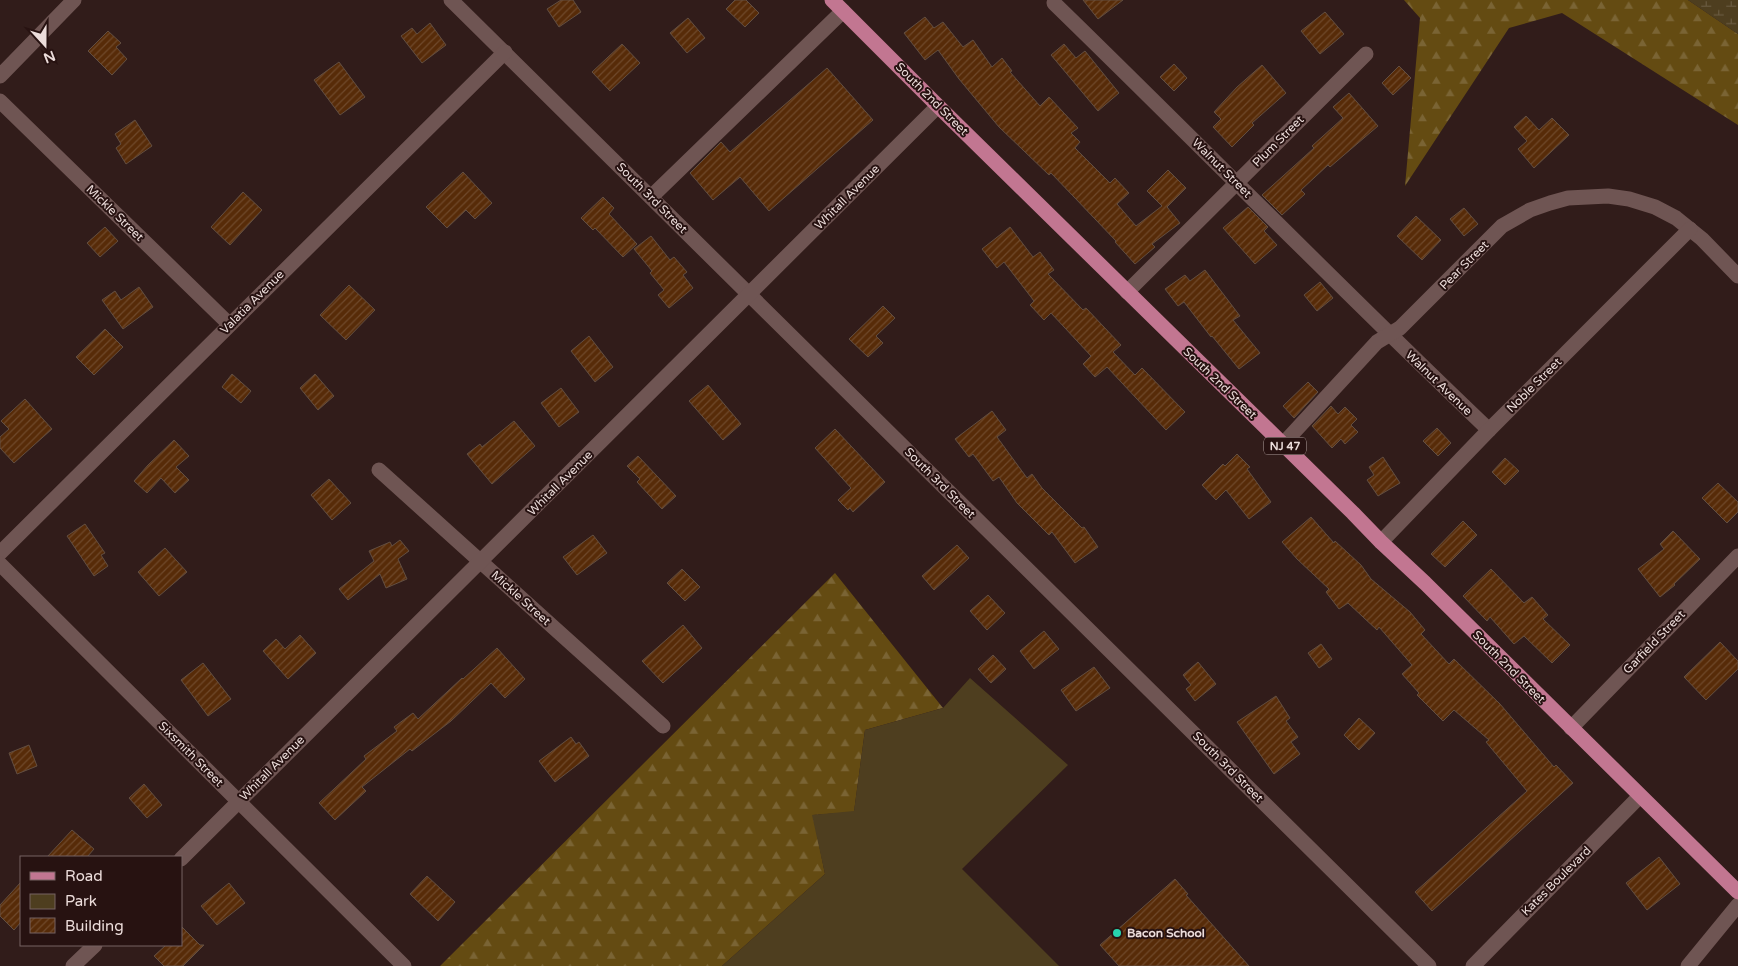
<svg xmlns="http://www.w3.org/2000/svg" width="1738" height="966" font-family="'Varela Round',sans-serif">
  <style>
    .forest { fill: url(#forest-firs) }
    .wetland { fill: url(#wetland-marsh) }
    .green { fill: #4e3e1f }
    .building { fill: url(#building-hatch); stroke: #624e41 }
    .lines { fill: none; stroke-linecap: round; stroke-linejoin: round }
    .minor { stroke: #6f5553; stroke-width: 15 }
    .major { stroke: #c27691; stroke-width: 15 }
    .poi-dot { fill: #27d5ad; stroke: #271211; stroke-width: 2 }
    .labels { text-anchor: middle; stroke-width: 4; stroke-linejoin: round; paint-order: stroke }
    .shield { fill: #271211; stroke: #b1a09e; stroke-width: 1 }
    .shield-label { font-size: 11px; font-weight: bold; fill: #ecdddb }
    .street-label { font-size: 12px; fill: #ecdddb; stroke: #271211 }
    .poi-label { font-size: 12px; font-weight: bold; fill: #ecdddb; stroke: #271211; text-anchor: start }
  </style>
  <defs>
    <pattern id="forest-firs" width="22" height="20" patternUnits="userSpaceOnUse" patternTransform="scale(1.25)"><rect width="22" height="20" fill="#644b12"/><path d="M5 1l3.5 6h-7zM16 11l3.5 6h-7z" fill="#7a6434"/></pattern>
    <pattern id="wetland-marsh" width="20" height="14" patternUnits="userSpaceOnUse" patternTransform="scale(1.25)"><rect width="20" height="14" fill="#4e3e1f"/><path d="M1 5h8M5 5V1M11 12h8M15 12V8" fill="none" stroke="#68593f"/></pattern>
    <pattern id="building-hatch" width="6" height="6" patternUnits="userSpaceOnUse" patternTransform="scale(1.25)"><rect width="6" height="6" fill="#572b08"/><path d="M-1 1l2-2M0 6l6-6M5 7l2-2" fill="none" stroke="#6f492b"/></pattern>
  </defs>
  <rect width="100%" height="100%" fill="#311c1a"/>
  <!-- forest -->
  <g class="forest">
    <path d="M1404 0H1688L1738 34V125L1562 13 1509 28 1405 186 1420 18Z"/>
    <path d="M835 573 943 708 865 730 854 812 813 815 825 874 722 966H440Z"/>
  </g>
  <!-- wetland -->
  <path class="wetland" d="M1688 0H1738V34Z"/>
  <!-- green -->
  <path class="green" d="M970 678 1068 765 962 869 1059 966H722L825 874 812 815 854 811 865 730 943 708Z"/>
  <!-- building -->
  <g class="building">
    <path d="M561 0H573L581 12 559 27 547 9Z"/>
    <path d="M735 0H746L759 13 745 27 726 9Z"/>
    <path d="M1083 0H1123L1098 19Z"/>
    <path d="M1325 12 1344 34 1320 54 1301 31Z"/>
    <path d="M925 17 934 28 943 22 963 47 973 40 992 67 1002 58 1012 71 1010 72 1040 106 1049 97 1078 128 1071 133 1080 142 1075 148 1110 183 1115 178 1129 193 1117 204 1136 226 1162 206 1147 191 1168 170 1186 188 1167 207 1180 223 1152 244 1155 247 1135 264 1115 242 1116 241 1074 197 1051 173 1049 175 999 127 959 79 938 50 925 60 904 33Z"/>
    <path d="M688 18 705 38 687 53 670 33Z"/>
    <path d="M430 23 446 45 422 63 401 36 412 28 417 34Z"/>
    <path d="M108 31 121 43 116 47 127 59 112 75 88 51Z"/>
    <path d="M622 44 640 63 610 91 592 72Z"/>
    <path d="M1064 44 1076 58 1085 51 1119 93 1098 111 1051 55Z"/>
    <path d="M339 62 365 97 340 115 314 80Z"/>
    <path d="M1174 64 1187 78 1174 91 1160 77Z"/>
    <path d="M1262 65 1286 93 1252 123 1254 125 1232 147 1213 127 1221 119 1214 112 1237 87Z"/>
    <path d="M1399 66 1411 78 1393 95 1382 83Z"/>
    <path d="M827 68 873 120 769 211 740 177 713 200 690 173 721 142 730 152Z"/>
    <path d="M1349 93 1378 126 1330 167 1328 165 1301 190 1305 194 1282 215 1262 195 1314 148 1312 146 1343 118 1333 107Z"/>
    <path d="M1526 116 1539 130 1552 118 1569 135 1534 168 1518 149 1527 141 1514 127Z"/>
    <path d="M135 120 152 146 126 164 116 148 121 144 115 134Z"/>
    <path d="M463 172 492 203 475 219 466 210 447 228 426 207Z"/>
    <path d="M243 192 262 210 230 245 211 227Z"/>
    <path d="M603 197 614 208 609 214 637 244 623 257 595 228 593 230 581 218Z"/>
    <path d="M1248 207 1268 227 1264 231 1277 245 1255 264 1223 228Z"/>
    <path d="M1464 208 1478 224 1464 236 1450 219Z"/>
    <path d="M1416 216 1441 240 1422 260 1397 236Z"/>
    <path d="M105 227 118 241 100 257 87 243Z"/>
    <path d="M1010 227 1033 257 1040 252 1054 270 1048 274 1083 310 1086 308 1121 345 1113 352 1135 375 1142 368 1185 412 1166 430 1107 367 1095 377 1083 364 1091 356 1051 313 1044 320 1030 305 1034 301 1004 262 997 268 982 249Z"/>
    <path d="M651 236 670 260 674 257 687 272 683 275 693 288 669 308 658 295 664 290 650 273 652 271 634 249Z"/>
    <path d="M1205 270 1240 316 1233 320 1260 353 1239 369 1212 336 1211 337 1184 302 1178 306 1165 289 1185 275 1190 281Z"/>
    <path d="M1320 282 1333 298 1317 311 1304 295Z"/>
    <path d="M349 285 375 310 346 340 320 315Z"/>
    <path d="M139 287 153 307 123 329 102 300 115 291 121 300Z"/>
    <path d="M883 306 895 318 876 336 883 343 868 357 849 339Z"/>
    <path d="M105 329 123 347 94 375 76 357Z"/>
    <path d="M589 336 613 367 595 382 571 351Z"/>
    <path d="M232 374 251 391 241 403 222 387Z"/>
    <path d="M315 374 334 396 318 410 300 388Z"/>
    <path d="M1308 382 1318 392 1294 418 1283 406Z"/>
    <path d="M708 385 741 424 723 440 689 401Z"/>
    <path d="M561 388 579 412 559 427 541 403Z"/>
    <path d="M25 399 52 429 14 463 0 448V437L9 429 1 421Z"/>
    <path d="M1331 406 1338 414 1345 407 1357 419 1351 425 1358 432 1345 444 1341 439 1332 448 1312 426Z"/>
    <path d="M992 411 1006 430 997 437 1027 478 1032 474 1042 488 1082 528 1084 527 1098 547 1075 563 1052 532 1049 535 1017 503 999 477 993 481 973 454 969 457 955 439Z"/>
    <path d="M514 421 535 446 492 484 467 454 480 444 482 447Z"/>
    <path d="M1437 428 1451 443 1438 456 1423 441Z"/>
    <path d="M835 429 885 482 853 512 850 508 848 510 838 500 851 488 815 448Z"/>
    <path d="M174 440 189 456 176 467 189 480 175 493 161 478 147 493 134 481 148 465Z"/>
    <path d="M1237 454 1250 467 1247 469 1271 502 1249 519 1226 490 1216 500 1202 485 1223 464 1225 466Z"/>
    <path d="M638 456 676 496 662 509 637 482 640 479 627 466Z"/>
    <path d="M1383 457 1400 483 1378 496 1367 480 1374 475 1369 467Z"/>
    <path d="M1505 458 1519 471 1505 485 1492 472Z"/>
    <path d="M329 479 351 503 332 520 311 495Z"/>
    <path d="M1718 483 1738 502V512L1727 523 1702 498Z"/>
    <path d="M1311 517 1334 543 1335 541 1361 565 1371 579 1410 612 1425 630 1421 634 1449 664 1454 659 1500 704 1554 767 1556 765 1573 783 1432 911 1415 892 1527 791 1486 742 1489 740 1454 710 1443 721 1417 695 1419 693 1402 674 1412 665 1379 627 1377 630 1348 603 1339 609 1326 592 1329 589 1297 559 1282 542Z"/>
    <path d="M1463 521 1477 535 1445 567 1431 554Z"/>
    <path d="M85 524 105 553 101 555 108 566 94 576 67 536Z"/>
    <path d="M1673 531 1700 559 1674 584 1675 585 1660 597 1638 569 1664 549 1660 544Z"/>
    <path d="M593 535 607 553 577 575 563 557Z"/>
    <path d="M400 540 409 551 398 559 407 579 386 588 380 574 348 600 339 589 374 561 369 551 390 542 392 546Z"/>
    <path d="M957 545 969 558 934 590 922 576Z"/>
    <path d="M165 548 187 572 159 596 138 572Z"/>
    <path d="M682 569 700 587 685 601 667 583Z"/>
    <path d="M1491 569 1524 603 1532 597 1548 615 1543 619 1570 645 1552 663 1524 636 1514 644 1490 617 1487 621 1463 596Z"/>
    <path d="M988 595 1005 613 987 630 970 611Z"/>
    <path d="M683 625 702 648 663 683 642 661Z"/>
    <path d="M1044 631 1059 649 1034 669 1020 651Z"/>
    <path d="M300 635 316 653 288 679 263 651 276 639 285 649Z"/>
    <path d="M1720 642 1738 661V669L1706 700 1684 677Z"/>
    <path d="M1321 644 1332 659 1319 668 1308 653Z"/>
    <path d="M497 648 525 679 505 698 491 683 451 721 412 751 410 749 362 787 366 791 335 820 319 803 366 759 364 756 397 731 394 727 413 713 418 719 462 678 463 679Z"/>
    <path d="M993 655 1006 669 991 683 978 669Z"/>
    <path d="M1198 662 1216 684 1195 701 1186 689 1191 685 1183 675Z"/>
    <path d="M203 663 231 699 208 716 181 680Z"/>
    <path d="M1094 667 1110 688 1076 711 1061 690Z"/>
    <path d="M1276 696 1290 718 1286 721 1298 737 1291 742 1300 754 1274 774 1237 722Z"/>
    <path d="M1359 718 1375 733 1359 750 1344 735Z"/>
    <path d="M571 737 576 744 579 742 589 756 555 782 539 761Z"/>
    <path d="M29 745 37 766 17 774 9 753Z"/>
    <path d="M144 784 162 805 147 818 129 798Z"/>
    <path d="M72 830 94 849 87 857H47Z"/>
    <path d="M1659 857 1680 884 1647 910 1626 883Z"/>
    <path d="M427 876 455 902 438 921 410 894Z"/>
    <path d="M1175 879 1188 894 1186 895 1249 966H1119L1100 945Z"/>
    <path d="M21 882V922L14 930 0 916V905Z"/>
    <path d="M229 883 245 903 217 925 201 906Z"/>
    <path d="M181 926 200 945H204L183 966H164L154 956 166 945H181Z"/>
  </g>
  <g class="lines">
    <!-- minor -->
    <g class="minor">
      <path d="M451 0 1429 966"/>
      <path d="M1054 3C1200 145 1342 290 1489 430"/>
      <path d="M0 76 74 0"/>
      <path d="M0 101 229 324"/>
      <path d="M651 197 843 11"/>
      <path d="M1127 292 1366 54"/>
      <path d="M1283 444 1377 342 1400 328 1502 226 1530 210 1550 203 1568 198 1608 196 1629 199 1655 207 1676 218 1702 239 1738 276"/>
      <path d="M379 470 663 726"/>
      <path d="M1381 542 1489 430 1690 229"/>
      <path d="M0 553 505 52"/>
      <path d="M0 564 404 966"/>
      <path d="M1571 728 1738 556"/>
      <path d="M181 859 938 106"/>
      <path d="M73 966 95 945"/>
      <path d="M1473 966 1640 796"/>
      <path d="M1688 966 1738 905"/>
    </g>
    <!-- major -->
    <path class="major" d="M832 0 938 106 1353 513 1381 542 1425 583 1738 892"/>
  </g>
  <!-- markers -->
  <circle class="poi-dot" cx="1117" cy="933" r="5"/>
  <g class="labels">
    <!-- shield labels -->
    <rect class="shield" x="1264" y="437.5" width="42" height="17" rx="4"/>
    <g class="shield-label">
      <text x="1285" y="450">NJ 47</text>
    </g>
    <!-- street labels -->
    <g class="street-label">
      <text transform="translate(932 99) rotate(45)" y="4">South 2nd Street</text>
      <text transform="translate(1278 141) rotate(-45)" y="4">Plum Street</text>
      <text transform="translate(1222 168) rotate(45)" y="4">Walnut Street</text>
      <text transform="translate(847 197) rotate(-45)" y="4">Whitall Avenue</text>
      <text transform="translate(652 198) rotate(45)" y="4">South 3rd Street</text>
      <text transform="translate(115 213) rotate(44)" y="4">Mickle Street</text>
      <text transform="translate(1464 265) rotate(-45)" y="4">Pear Street</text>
      <text transform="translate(252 302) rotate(-45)" y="4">Valatia Avenue</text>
      <text transform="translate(1220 383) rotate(44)" y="4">South 2nd Street</text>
      <text transform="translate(1439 383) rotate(44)" y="4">Walnut Avenue</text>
      <text transform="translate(1534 385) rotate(-45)" y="4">Noble Street</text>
      <text transform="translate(560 483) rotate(-45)" y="4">Whitall Avenue</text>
      <text transform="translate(940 483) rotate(45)" y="4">South 3rd Street</text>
      <text transform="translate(521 598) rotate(42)" y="4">Mickle Street</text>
      <text transform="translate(1654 642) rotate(-46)" y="4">Garfield Street</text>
      <text transform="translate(1509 667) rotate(45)" y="4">South 2nd Street</text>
      <text transform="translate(191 754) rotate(45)" y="4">Sixsmith Street</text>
      <text transform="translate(1228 767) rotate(45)" y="4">South 3rd Street</text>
      <text transform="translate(272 768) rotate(-45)" y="4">Whitall Avenue</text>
      <text transform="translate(1556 881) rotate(-45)" y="4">Kates Boulevard</text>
    </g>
    <!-- poi labels -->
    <g class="poi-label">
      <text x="1127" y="937">Bacon School</text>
    </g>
  </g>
  <!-- legend -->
  <rect x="20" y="856" width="162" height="90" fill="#271211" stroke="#766362"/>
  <rect x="30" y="872" width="25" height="8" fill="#c27691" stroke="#766362"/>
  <text x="65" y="881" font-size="15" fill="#ecdddb">Road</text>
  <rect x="30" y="894" width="25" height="15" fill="#4e3e1f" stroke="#766362"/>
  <text x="65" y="906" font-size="15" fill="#ecdddb">Park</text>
  <rect x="30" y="918" width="25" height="15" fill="url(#building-hatch)" stroke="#766362"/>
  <text x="65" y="931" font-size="15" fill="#ecdddb">Building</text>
  <!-- north arrow -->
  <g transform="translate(45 45) rotate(159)" stroke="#271211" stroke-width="4" paint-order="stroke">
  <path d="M0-4L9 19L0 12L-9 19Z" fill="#ecdddb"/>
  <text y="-8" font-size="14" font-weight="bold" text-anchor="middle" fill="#ecdddb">N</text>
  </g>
</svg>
